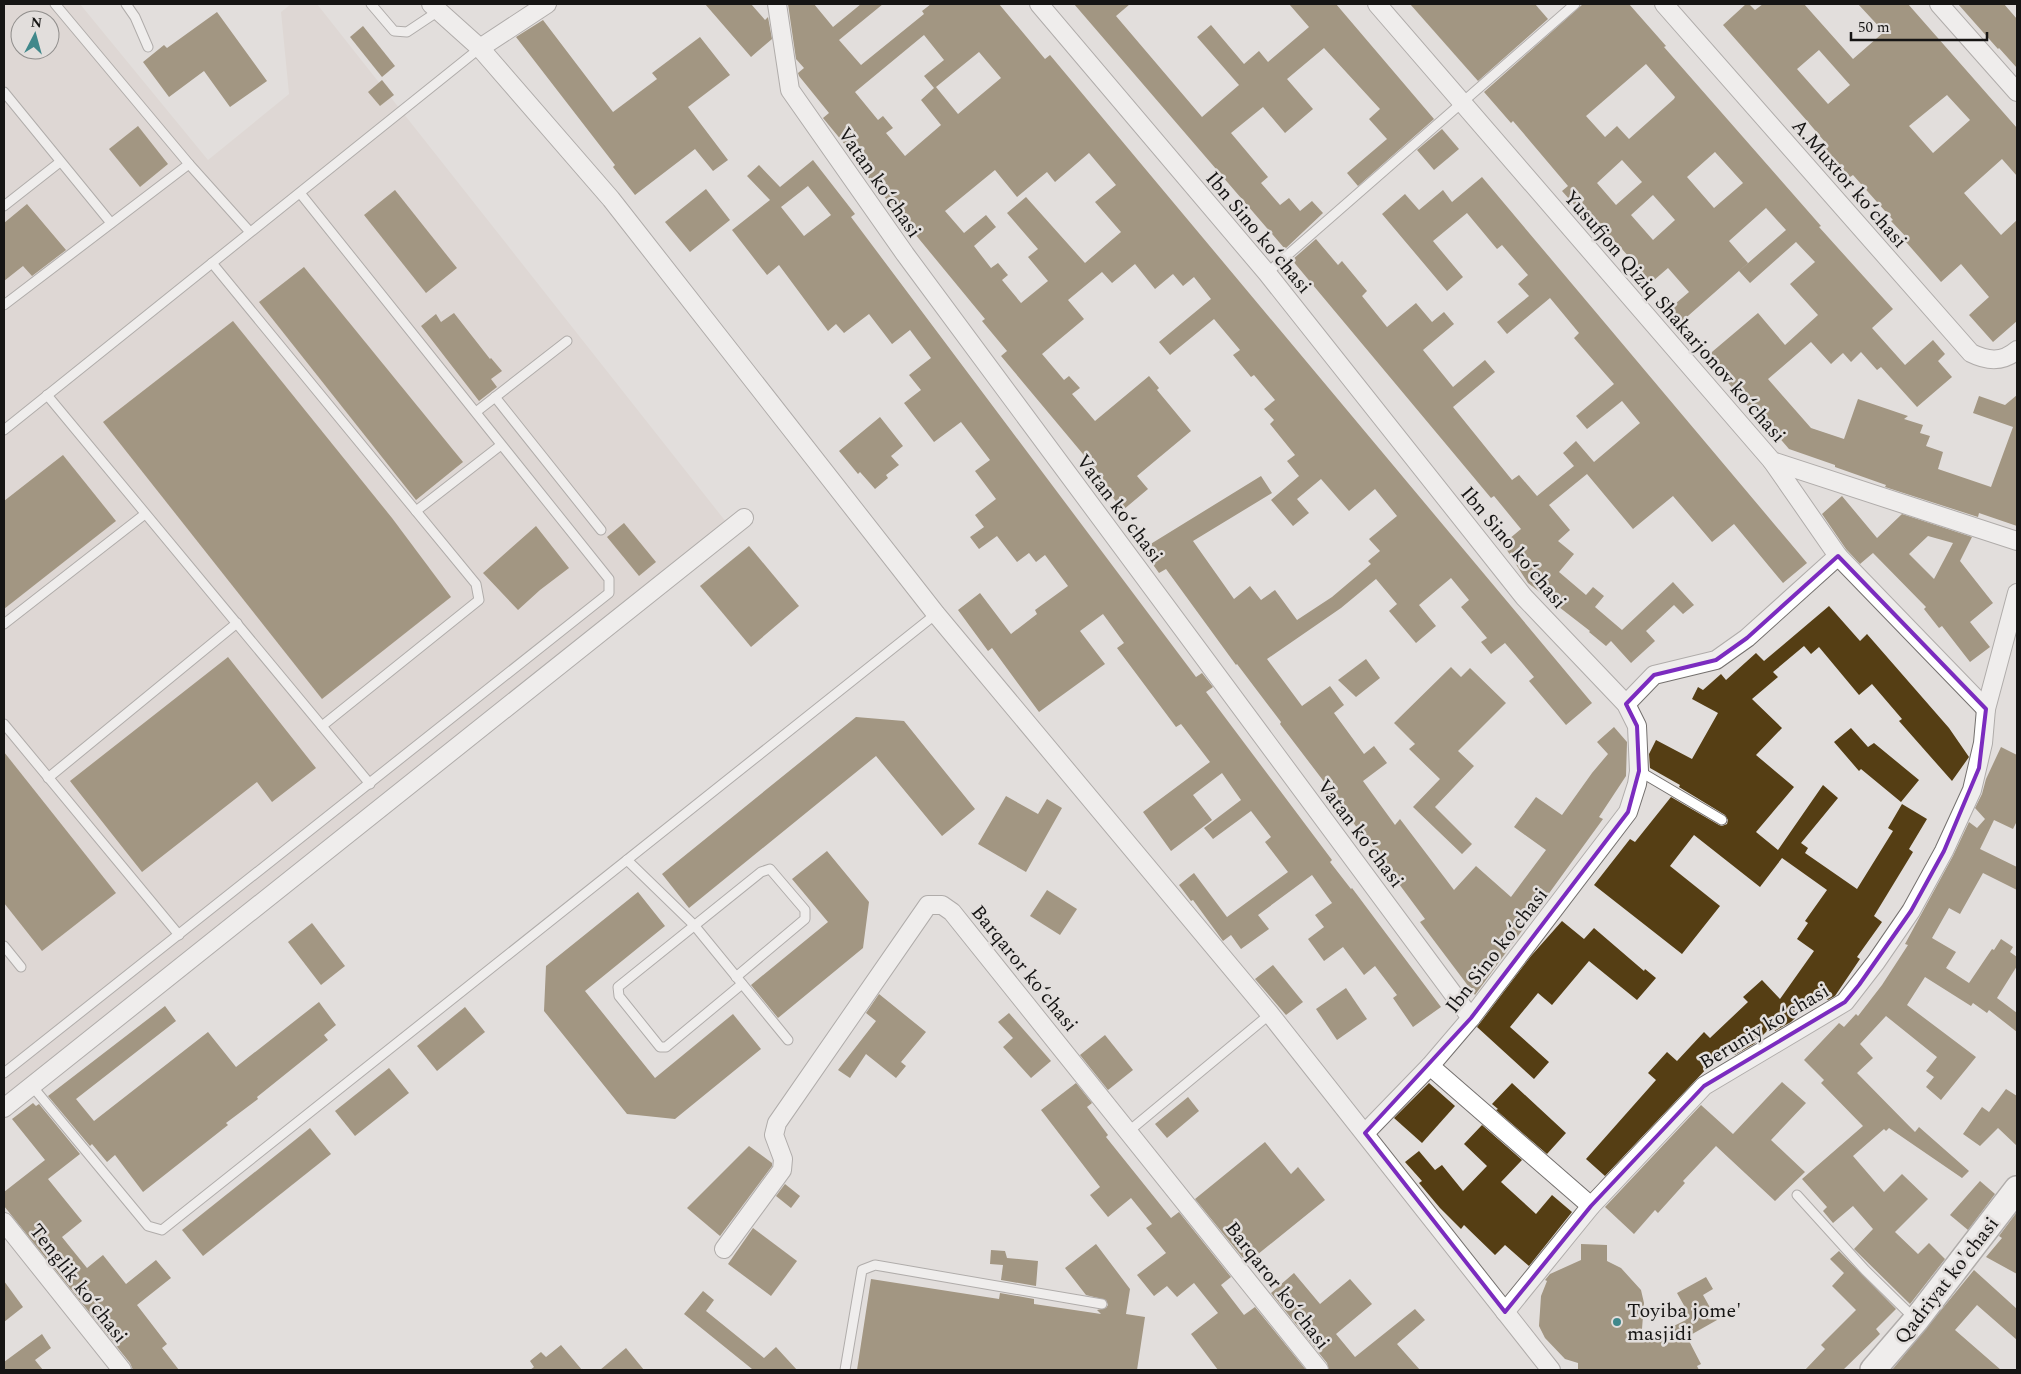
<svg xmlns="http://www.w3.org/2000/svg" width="2021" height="1374" font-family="Spectral,serif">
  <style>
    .built { fill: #dacfc9; fill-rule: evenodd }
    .building { fill: #553e14; fill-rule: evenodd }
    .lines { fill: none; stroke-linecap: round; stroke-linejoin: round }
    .lane-casing { stroke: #74706e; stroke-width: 11 }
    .street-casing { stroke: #74706e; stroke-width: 20 }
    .secondary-casing { stroke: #74706e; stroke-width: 28 }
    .lane { stroke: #fff; stroke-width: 9 }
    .street { stroke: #fff; stroke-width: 18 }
    .secondary { stroke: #fff; stroke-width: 25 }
    .marked { fill: none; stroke: #7b2cbf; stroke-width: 4; stroke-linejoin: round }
    .poi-dot { fill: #40888b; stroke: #e2dedc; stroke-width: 2 }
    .labels { text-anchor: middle; stroke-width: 5; stroke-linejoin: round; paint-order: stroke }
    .street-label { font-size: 20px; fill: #161514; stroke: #e2dedc }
    .poi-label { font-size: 20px; fill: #161514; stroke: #e2dedc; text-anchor: start }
  </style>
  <rect width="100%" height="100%" fill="#e2dedc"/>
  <!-- built -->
  <path class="built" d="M4 4H80L208 160 289 94 281 12 291 4H317L734 532 4 1099ZM20 20H50V50H20Z"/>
  <!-- building -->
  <g class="building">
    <path d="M705 4H751L765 20 768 17 772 39 751 57Z"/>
    <path d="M788 4H814L833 27 861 4H883L839 40 861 65 924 14 922 11 931 4H999L1045 59 1050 55 1592 703 1566 725 1529 681 1534 677 1505 643 1491 654 1481 642 1487 638 1461 607 1469 600 1451 578 1419 605 1436 626 1416 643 1389 611 1397 604 1376 579 1341 608 1267 659 1302 706 1330 686 1344 705 1334 713 1364 754 1374 746 1387 763 1363 781 1395 825 1400 819 1454 890 1476 866 1511 897 1546 850 1514 827 1536 797 1562 815 1592 773 1608 754 1597 742 1614 727 1627 742 1626 776 1599 817 1603 819 1475 995 1420 922 1425 919 1379 857 1337 801 1333 804 1320 787 1325 783 1280 724 1281 722 1237 664 1236 665 1166 569 1159 573 1149 559 1155 555 1149 545 1261 476 1272 493 1193 541 1234 599 1250 586 1261 600 1275 590 1297 620 1332 597 1371 564 1368 561 1380 551 1369 539 1397 516 1375 489 1349 511 1321 479 1297 499 1309 513 1293 526 1271 500 1299 476 1287 461 1295 455 1270 424 1274 420 1264 409 1275 400 1254 375 1251 377 1233 355 1240 350 1214 319 1170 355 1159 342 1211 299 1194 277 1183 286 1173 274 1155 289 1135 264 1112 283 1102 272 1068 300 1084 319 1042 354 1064 380 1069 376 1080 388 1072 394 1095 421 1149 376 1159 388 1157 390 1191 431 1137 476 1148 489 1123 510 1110 494 1107 496 1096 483 1103 478 1001 356 1007 351 982 321 985 319 854 160 856 158 823 118 829 113 799 76 798 73 804 68 796 59ZM924 35 944 60 924 76 934 88 921 100 941 125 905 156 886 133 893 128 883 116 878 120 855 92ZM979 52 1001 78 958 114 936 87ZM1089 153 1116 185 1095 202 1121 232 1085 263 1026 197 1007 213 1038 249 1028 257 1048 281 1021 303 1002 280 1008 275 998 263 991 268 974 246 996 227 986 215 964 233 945 211 995 170 1017 197 1047 172 1055 182Z"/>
    <path d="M1074 4H1130L1116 16 1202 117 1239 85 1197 37 1211 25 1244 64 1259 51 1268 62 1309 27 1289 4H1336L1434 119 1358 186 1347 173 1387 139 1369 119 1380 109 1324 48 1287 79 1313 109 1285 133 1263 107 1231 133 1268 177 1261 183 1280 205 1289 198 1300 211 1312 201 1323 213 1285 249Z"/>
    <path d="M1410 4H1535L1548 19 1478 81Z"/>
    <path d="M1583 4H1629L1666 46 1664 47 1821 226 1819 227 1893 309 1872 328 1905 365 1933 340 1945 354 1938 361 1952 377 1917 407 1881 367 1877 370 1861 352 1851 362 1843 353 1831 364 1811 342 1768 379 1811 428 1844 439 1858 399 1908 416 1904 419 1923 425 1920 433 1930 436 1926 446 1943 452 1938 469 1991 487 2013 427 1973 413 1979 396 2005 405 2017 395V526L1979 513 1978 517 1885 487 1886 485 1835 467V465L1789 449 1751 405 1748 406 1706 357 1758 313 1785 345 1818 315 1790 284 1815 262 1796 242 1750 283 1739 271 1786 230 1766 208 1729 241 1748 263 1680 323 1668 310 1689 292 1668 268 1646 287 1636 276 1642 271 1598 223 1594 227 1562 191 1568 186 1513 121 1511 123 1484 92ZM1646 64 1675 97 1674 99 1629 139 1617 126 1605 137 1586 116ZM1715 152 1743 183 1714 208 1687 177ZM1622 160 1642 182 1616 205 1597 183ZM1653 195 1675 220 1653 240 1631 215Z"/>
    <path d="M1746 4H1749L1755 10 1763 4H1804L1853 59 1884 32 1858 4H1908L2017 128V176L2002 159 1964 193 2001 235 2017 220V321L1993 342 1969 315 1989 297 1961 264 1941 282 1906 242 1909 240 1891 221 1893 220 1853 175 1850 177 1821 145 1825 142 1808 122 1723 25ZM1819 50 1850 85 1828 104 1797 69ZM1947 95 1970 120 1933 153 1909 126Z"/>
    <path d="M1958 4H2004L2017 19V68L1999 48 1998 49Z"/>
    <path d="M217 12 267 81 230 107 204 71 169 97 143 62 164 45 167 48Z"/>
    <path d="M543 20 613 112 657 79 652 73 700 37 730 75 688 107 728 160 713 171 695 149 635 195 613 167 615 165 516 37Z"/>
    <path d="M363 26 395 66 382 77 350 37Z"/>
    <path d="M382 80 394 95 380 106 368 92Z"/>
    <path d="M138 126 168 164 140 187 109 149Z"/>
    <path d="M1442 129 1459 149 1434 170 1417 150Z"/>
    <path d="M813 160 855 214 851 217 1196 677 1202 673 1213 687 1206 692 1332 860 1330 862 1351 889 1352 888 1441 1007 1413 1027 1393 998 1397 995 1375 966 1364 975 1343 947 1324 961 1308 939 1324 927 1315 915 1332 903 1312 875 1258 915 1269 929 1241 949 1231 935 1223 941 1193 900 1191 901 1179 885 1194 873 1227 917 1288 872 1265 842 1271 837 1251 811 1213 839 1204 828 1241 800 1222 773 1193 795 1212 820 1171 851 1143 812 1210 762 1181 724 1176 727 1117 648 1124 643 1103 614 1080 631 1105 664 1039 712 992 648 988 651 958 610 980 593 1011 634 1037 614 1035 610 1068 586 1045 555 1036 562 1029 553 1017 562 997 536 979 549 970 537 984 527 975 515 996 499 975 471 990 460 961 422 934 442 904 403 921 390 909 375 931 358 910 330 892 344 869 314 844 333 836 324 828 331 779 265 767 275 732 230 770 200 747 176 759 165 780 187ZM808 186 831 215 804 236 781 207Z"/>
    <path d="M1482 177 1807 563 1783 583 1734 524 1712 542 1673 496 1633 529 1587 474 1549 505 1570 530 1558 541 1574 554 1559 572 1586 595 1593 587 1604 596 1595 607 1622 630 1673 582 1694 605 1683 614 1674 605 1646 631 1655 641 1631 663 1611 641 1606 646 1589 632 1590 631 1528 583 1503 544 1521 529 1494 496 1491 498 1292 260 1316 239 1338 265 1342 261 1367 291 1362 296 1387 327 1416 303 1432 322 1444 312 1454 324 1423 350 1453 387 1485 360 1495 372 1453 407 1512 480 1519 475 1537 496 1574 466 1563 453 1576 441 1594 462 1640 423 1622 401 1587 429 1576 416 1614 384 1574 338 1579 333 1550 298 1507 334 1497 322 1529 296 1518 284 1528 275 1502 245 1497 249 1467 213 1433 241 1463 277 1447 291 1382 214 1405 194 1419 210 1443 190 1452 202Z"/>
    <path d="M706 189 730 220 690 252 665 222Z"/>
    <path d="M395 190 457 268 426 293 364 215Z"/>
    <path d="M27 204 66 250 32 276 23 266 4 281V223Z"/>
    <path d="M304 267 463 462 416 500 259 302Z"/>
    <path d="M454 313 490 359 491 358 502 371 491 379 497 387 479 401 421 326 436 314 441 322Z"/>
    <path d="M233 321 392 518 451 597 322 699 103 422Z"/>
    <path d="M880 417 903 446 891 456 899 465 886 475 888 478 875 489 860 472 858 474 839 451Z"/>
    <path d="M63 455 116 521 4 609V501Z"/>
    <path d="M1842 496 1877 538 1902 514 1972 537 1960 561 1993 603 1970 622 1990 647 1970 662 1942 626 1939 628 1924 609 1926 607 1873 553 1860 564 1846 549 1822 514ZM1928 536 1953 543 1934 579 1909 554Z"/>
    <path d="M624 523 656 562 639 576 607 537Z"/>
    <path d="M536 526 569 568 540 590 518 610 483 573Z"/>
    <path d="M749 546 799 606 751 647 700 586Z"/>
    <path d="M1829 606 1860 641 1867 634 1949 728 1969 757 1952 781 1899 721 1902 719 1872 684 1859 695 1819 647 1811 654 1804 646 1773 672 1778 677 1752 699 1782 728 1756 755 1794 787 1756 832 1778 850 1823 785 1838 798 1801 843 1808 848 1805 853 1857 889 1893 831 1888 828 1902 804 1927 819 1909 849 1913 852 1874 916 1882 922 1857 957 1860 959 1835 996 1828 1000 1820 994 1791 1022 1775 1031 1771 1027 1754 1044 1735 1055 1727 1047 1605 1176 1586 1159 1656 1080 1648 1073 1667 1052 1677 1061 1704 1032 1710 1038 1748 1002 1743 997 1762 980 1780 999 1814 951 1797 939 1808 923 1805 921 1827 890 1782 858 1760 887 1694 835 1670 866 1720 906 1682 954 1594 885 1630 839 1635 842 1671 797 1719 825 1722 826 1727 824 1728 820 1725 815 1679 787 1680 785 1650 768 1649 754 1656 740 1692 759 1718 713 1692 699 1698 687 1703 690 1721 674 1726 680 1756 653 1764 661Z"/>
    <path d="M228 657 316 768 272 802 257 782 142 872 70 781Z"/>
    <path d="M1366 659 1380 678 1356 697 1338 680Z"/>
    <path d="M1451 667 1461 677 1470 668 1506 703 1458 751 1474 766 1435 807 1472 844 1462 854 1413 807 1440 779 1409 749 1415 744 1394 723Z"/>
    <path d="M856 717 904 721 975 809 942 836 876 756 689 908 662 874Z"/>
    <path d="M1851 728 1868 747 1874 743 1919 780 1901 802 1861 769 1859 771 1834 742Z"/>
    <path d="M2001 747 2017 755V821L2013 829 1994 820 1980 849 2017 867V890L1983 873 1960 914 1949 908 1932 938 1956 952 1946 968 1969 983 1992 949 1994 950 2001 939 2013 947 2010 952 2017 957V966L1997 998 2017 1013V1032L1989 1010 1987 1013 1973 1003 1971 1006 1925 977 1907 1005 1976 1057 1941 1100 1926 1087 1934 1077 1926 1071 1937 1057 1886 1016 1860 1044 1873 1058 1857 1073 1915 1132 1919 1127 1969 1171 1962 1178 1889 1128 1886 1131 1884 1129 1853 1156 1884 1192 1902 1174 1928 1199 1895 1232 1918 1254 1929 1243 1945 1259 1910 1304 1854 1249 1873 1229 1853 1206 1833 1223 1823 1211 1827 1207 1802 1179 1863 1126 1821 1083 1824 1080 1804 1060 1839 1023 1844 1027 1856 1014 1858 1016 1882 985 1908 945 1905 944 1953 856 1969 822 1977 828 1985 819 1975 808 1982 794 1986 779Z"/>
    <path d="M4 752 116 893 42 951 4 903Z"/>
    <path d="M1006 796 1038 814 1047 799 1062 808 1026 872 978 844Z"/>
    <path d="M827 851 869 902 863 948 778 1018 751 985 828 922 792 879Z"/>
    <path d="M1047 890 1077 909 1060 935 1030 916Z"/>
    <path d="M638 892 665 926 585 991 655 1078 733 1014 761 1049 675 1119 627 1114 544 1011 546 966Z"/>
    <path d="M1562 921 1584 939 1594 928 1644 971 1645 969 1656 978 1637 1000 1589 961 1552 1005 1538 993 1510 1027 1549 1062 1534 1079 1477 1027 1531 956Z"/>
    <path d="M312 923 345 966 321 985 288 942Z"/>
    <path d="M1273 965 1303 1002 1286 1015 1255 979Z"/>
    <path d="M1346 988 1367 1019 1337 1040 1316 1009Z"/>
    <path d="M879 994 926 1032 901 1062 906 1066 896 1078 866 1054 850 1078 838 1070 876 1021 866 1013Z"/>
    <path d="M319 1002 336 1025 324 1035 328 1040 257 1097 258 1099 226 1123 228 1125 143 1192 115 1155 107 1162 92 1144 90 1146 48 1096 165 1006 176 1021 76 1099 94 1121 208 1032 236 1067Z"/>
    <path d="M465 1007 485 1032 437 1071 417 1046Z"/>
    <path d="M1009 1013 1051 1061 1031 1078 1003 1047 1013 1038 998 1022Z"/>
    <path d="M1105 1035 1133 1070 1108 1090 1080 1055Z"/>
    <path d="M389 1068 409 1093 355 1136 335 1111Z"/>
    <path d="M1782 1082 1806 1103 1771 1140 1805 1172 1775 1201 1716 1146 1683 1181 1685 1183 1658 1213 1655 1210 1634 1234 1605 1207 1701 1105 1733 1134Z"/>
    <path d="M1076 1083 1092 1103 1087 1107 1108 1135 1106 1137 1171 1218 1179 1212 1231 1277 1221 1285 1244 1315 1255 1307 1306 1370H1218L1191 1334 1218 1313 1194 1283 1177 1297 1167 1286 1154 1296 1137 1275 1166 1253 1146 1228 1152 1224 1131 1198 1108 1217 1090 1195 1100 1187 1041 1110Z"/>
    <path d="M1429 1083 1455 1106 1422 1143 1394 1118Z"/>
    <path d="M1512 1083 1566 1133 1547 1154 1496 1110 1498 1109 1492 1104Z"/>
    <path d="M2006 1089 2017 1096V1146L1998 1128 1980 1146 1963 1134 1982 1107 1989 1112Z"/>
    <path d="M1188 1097 1199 1111 1167 1138 1155 1124Z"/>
    <path d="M33 1103 36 1106 39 1104 80 1154 48 1179 82 1221 62 1237 87 1268 103 1255 126 1284 156 1260 171 1278 137 1305 167 1344 162 1348 179 1370H133L130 1363 4 1206V1192L45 1160 12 1119Z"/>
    <path d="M1482 1125 1522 1160 1501 1182 1536 1214 1552 1195 1572 1212 1529 1266 1505 1245 1495 1255 1464 1225 1461 1229 1440 1208 1419 1183 1422 1181 1405 1162 1419 1151 1435 1170 1442 1165 1463 1191 1487 1166 1464 1144Z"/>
    <path d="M310 1128 331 1154 203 1256 182 1230Z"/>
    <path d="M1265 1142 1291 1174 1298 1167 1325 1200 1247 1263 1195 1199Z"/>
    <path d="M749 1146 772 1163V1166L720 1236 687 1208Z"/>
    <path d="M1980 1181 1995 1194 1968 1230 1950 1215Z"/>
    <path d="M785 1184 800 1196 791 1208 776 1196Z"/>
    <path d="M2017 1212V1274L1986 1257 2002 1238 1999 1236Z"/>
    <path d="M753 1228 797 1261 771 1296 728 1264Z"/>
    <path d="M1096 1244 1130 1289 1126 1314 1145 1317 1137 1370H857L871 1279 999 1299 1000 1293 1034 1299V1304L1101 1314 1097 1310 1106 1308 1108 1305 1106 1300 1086 1295 1065 1268Z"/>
    <path d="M1581 1244 1607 1245V1261L1621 1268 1641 1290 1644 1303 1641 1342 1686 1320 1681 1311 1686 1309 1677 1293 1706 1277 1713 1289 1703 1295 1717 1320 1687 1337 1701 1364 1697 1366 1699 1370H1578V1363L1565 1359 1545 1338 1539 1326 1541 1296 1547 1281 1545 1280 1550 1274 1581 1260Z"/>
    <path d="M991 1250 1005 1251 1007 1258 1038 1261 1036 1286 1001 1280 1003 1265 990 1264Z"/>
    <path d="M1839 1251 1896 1309 1876 1329 1880 1334 1843 1370H1805L1825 1349 1821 1345 1856 1310 1832 1286 1844 1273 1830 1259Z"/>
    <path d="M1974 1270 2017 1309V1340L1977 1305 1955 1330 2001 1370H1892Z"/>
    <path d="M1294 1273 1320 1304 1350 1279 1372 1304 1336 1334 1355 1357 1415 1309 1425 1320 1397 1344 1420 1370H1329L1327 1363 1271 1293Z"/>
    <path d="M4 1281 23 1307 4 1322Z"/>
    <path d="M703 1291 714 1300 706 1311 764 1358 776 1347 797 1370H750L752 1369 684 1314Z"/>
    <path d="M42 1334 51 1348 35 1360 43 1370H4V1362Z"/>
    <path d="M561 1345 582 1370H530L534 1367 530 1361 541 1352 546 1357Z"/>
    <path d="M626 1348 644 1370H600Z"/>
  </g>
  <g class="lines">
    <defs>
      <g id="lane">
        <path d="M55 4 189 164 250 232"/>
        <path d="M126 4 135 17 148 47"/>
        <path d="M371 4 394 31 407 32 437 12"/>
        <path d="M4 92 111 223"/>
        <path d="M4 206 60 162"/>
        <path d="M212 263 476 584 479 600 322 726"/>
        <path d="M1267 273 1575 4"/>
        <path d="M4 305 189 164"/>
        <path d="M47 395 370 784"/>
        <path d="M495 397 601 530"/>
        <path d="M476 412 567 341"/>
        <path d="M4 430 480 48"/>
        <path d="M416 511 501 445"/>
        <path d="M4 624 145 514"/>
        <path d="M4 724 179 935"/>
        <path d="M1639 771 1722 820"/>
        <path d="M48 778 237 623"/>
        <path d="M627 860 694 925 788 1040"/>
        <path d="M4 946 21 967"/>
        <path d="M736 977 805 919V910L770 869 761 872 618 987 619 996 660 1047H666L742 984"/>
        <path d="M4 1073 609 593V579L300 193"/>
        <path d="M32 1086 148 1226 162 1230 936 614"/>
        <path d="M1129 1131 1270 1014"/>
        <path d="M1797 1195 1865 1270 1914 1318"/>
        <path d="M845 1370 862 1270 875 1265 1102 1304"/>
      </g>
      <g id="street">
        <path d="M431 4 480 48 611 199 936 614 1270 1014 1551 1370"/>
        <path d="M777 4 790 90 905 254 1471 1018"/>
        <path d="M1039 4 1267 273 1524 597 1626 704 1637 726 1639 771 1637 784 1628 812 1471 1018 1430 1066 1365 1133"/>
        <path d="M1377 4 1772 461 2017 541"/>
        <path d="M1664 4 1971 353C1987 361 2002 363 2017 350"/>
        <path d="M1939 4 2017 92"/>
        <path d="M480 48 547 4"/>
        <path d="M1772 461 1838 556"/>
        <path d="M1626 704 1654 675 1716 660 1747 638 1838 556 1986 709"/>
        <path d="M1430 1066 1591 1206"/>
        <path d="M4 1108 744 518"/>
        <path d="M4 1222 122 1370"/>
        <path d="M724 1249 782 1170 783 1159 774 1135 777 1123 928 905H942L952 912 1319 1370"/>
        <path d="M1505 1312 1591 1206 1704 1086 1845 1002 1876 962 1911 911 1944 851 1972 790 1983 743 1986 709 2017 593"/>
      </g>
      <path id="secondary" d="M1873 1370 1916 1320 2017 1189"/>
    </defs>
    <!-- lane casing -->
    <use href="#lane" class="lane-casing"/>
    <!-- street casing -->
    <use href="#street" class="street-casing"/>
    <!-- secondary casing -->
    <use href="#secondary" class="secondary-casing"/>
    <!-- lane -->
    <use href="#lane" class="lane"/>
    <!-- street -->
    <use href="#street" class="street"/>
    <!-- secondary -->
    <use href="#secondary" class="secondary"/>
  </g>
  <!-- marked area -->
  <path d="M0 0H2021V1374H0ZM1838 556 1986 709 1979 768 1944 851 1911 911 1859 985 1845 1002 1704 1086 1591 1206 1505 1312 1365 1133 1471 1018 1628 812 1639 771 1637 726 1626 704 1654 675 1716 660 1747 638Z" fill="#e2dedc" fill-opacity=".55" fill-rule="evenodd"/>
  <path class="marked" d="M1838 556 1986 709 1979 768 1944 851 1911 911 1859 985 1845 1002 1704 1086 1591 1206 1505 1312 1365 1133 1471 1018 1628 812 1639 771 1637 726 1626 704 1654 675 1716 660 1747 638Z"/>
  <!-- markers -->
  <circle class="poi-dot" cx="1617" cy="1322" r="5"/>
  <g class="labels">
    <!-- street labels -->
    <g class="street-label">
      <text transform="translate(880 182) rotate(55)" y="7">Vatan koʻchasi</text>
      <text transform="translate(1850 183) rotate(49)" y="7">A.Muxtor koʻchasi</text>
      <text transform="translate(1259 232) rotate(50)" y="7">Ibn Sino koʻchasi</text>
      <text transform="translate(1675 316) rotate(49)" y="7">Yusufjon Qiziq Shakarjonov koʻchasi</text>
      <text transform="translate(1120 508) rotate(53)" y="7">Vatan koʻchasi</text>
      <text transform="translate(1514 547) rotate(50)" y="7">Ibn Sino koʻchasi</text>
      <text transform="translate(1361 833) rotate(53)" y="7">Vatan koʻchasi</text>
      <text transform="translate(1496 950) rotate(-52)" y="7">Ibn Sino koʻchasi</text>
      <text transform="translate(1025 968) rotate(51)" y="7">Barqaror koʻchasi</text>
      <text transform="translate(1764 1026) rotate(-31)" y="7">Beruniy koʻchasi</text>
      <text transform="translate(1946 1280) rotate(-52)" y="7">Qadriyat ko'chasi</text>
      <text transform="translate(79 1283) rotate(52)" y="7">Tenglik koʻchasi</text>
      <text transform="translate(1278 1285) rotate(52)" y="7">Barqaror koʻchasi</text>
    </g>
    <!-- poi labels -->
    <g class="poi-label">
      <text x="1627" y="1317">Toyiba jome'<tspan x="1627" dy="23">masjidi</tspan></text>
    </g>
  </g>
  <!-- border -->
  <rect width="2021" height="1374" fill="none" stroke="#161514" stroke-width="10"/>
  <!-- north arrow -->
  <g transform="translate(35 35) rotate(6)"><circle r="24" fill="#e2dedc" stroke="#908e8c"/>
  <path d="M0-4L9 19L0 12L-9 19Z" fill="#40888b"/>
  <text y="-8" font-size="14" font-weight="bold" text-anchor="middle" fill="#161514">N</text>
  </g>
  <!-- scale -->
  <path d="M1851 32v8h136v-8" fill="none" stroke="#161514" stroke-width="2.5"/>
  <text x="1858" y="32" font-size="15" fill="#161514" stroke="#e2dedc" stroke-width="4" paint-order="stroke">50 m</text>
</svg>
